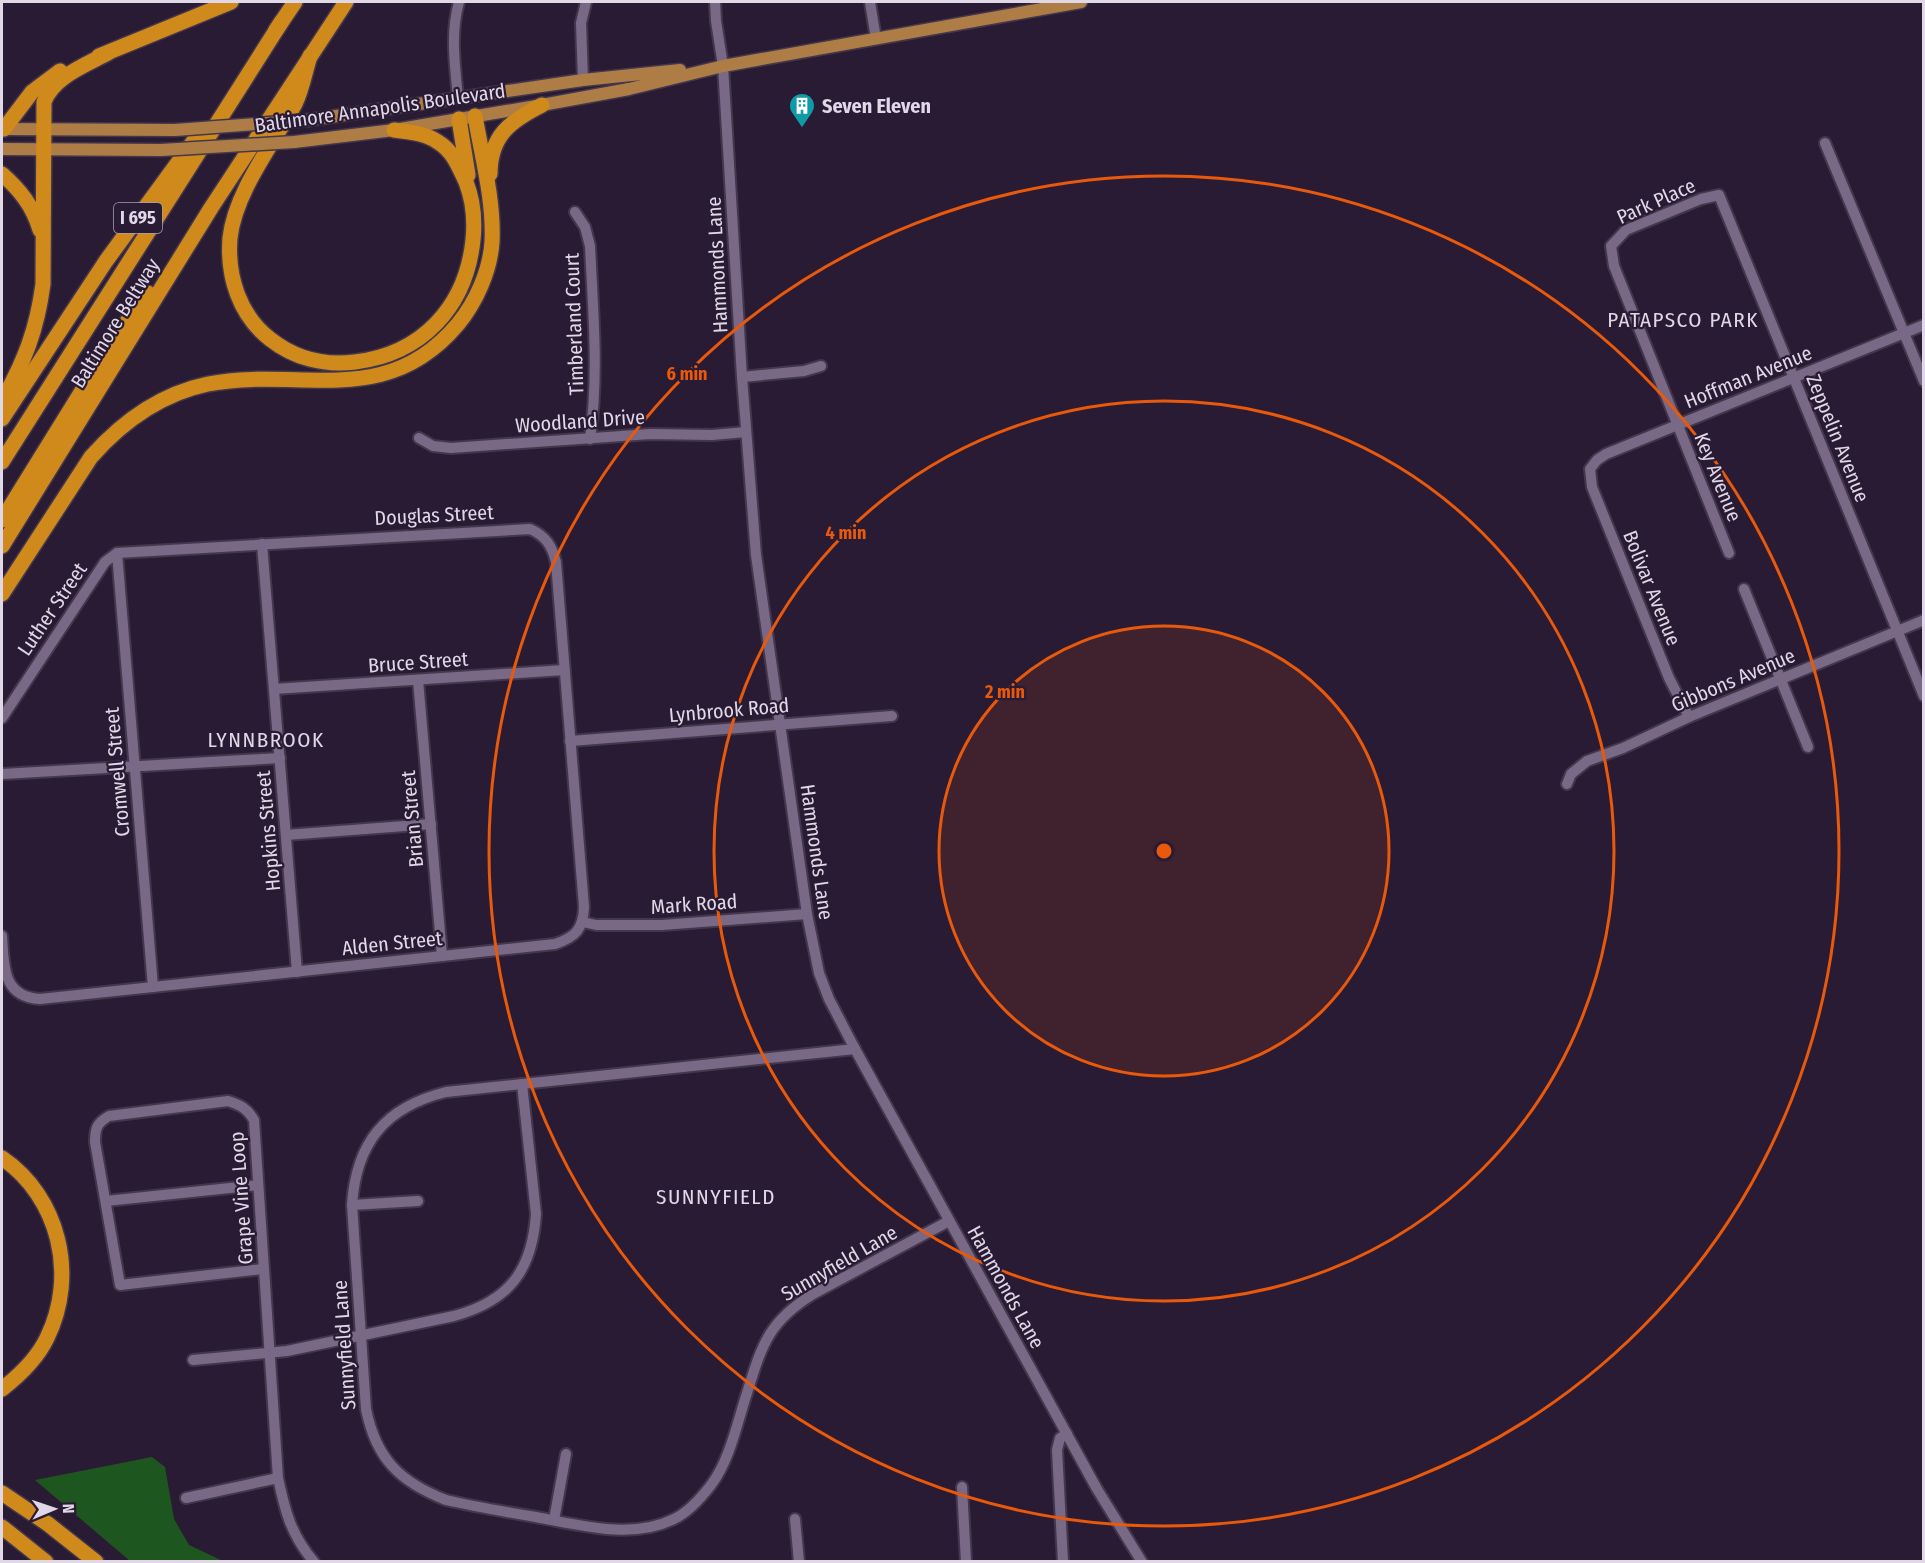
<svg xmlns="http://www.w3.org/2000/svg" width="1925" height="1563" font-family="'Fira Sans Condensed',sans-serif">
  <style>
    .forest { fill: #1e561f }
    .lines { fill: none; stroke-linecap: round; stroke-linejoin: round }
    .minor-casing { stroke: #43374c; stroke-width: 14 }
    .major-casing { stroke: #43374c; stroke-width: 15 }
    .highway-casing { stroke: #43374c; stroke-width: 18 }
    .minor { stroke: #7a6986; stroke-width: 10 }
    .major { stroke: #ae7d46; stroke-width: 12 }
    .highway { stroke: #d08a1c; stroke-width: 15 }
    .major-bridge-casing { stroke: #43374c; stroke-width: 15; stroke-linecap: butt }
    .major-bridge { stroke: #ae7d46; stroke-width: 12 }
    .ring { fill: none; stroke: #e8590c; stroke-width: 3 }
    .labels { text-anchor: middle; stroke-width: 4.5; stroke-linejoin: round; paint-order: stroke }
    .shield { fill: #2a1b34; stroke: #a99fb1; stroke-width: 1.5 }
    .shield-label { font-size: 18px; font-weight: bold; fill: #e0d7e7 }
    .poi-label { font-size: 20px; font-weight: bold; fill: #e0d7e7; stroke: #2a1b34; text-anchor: start }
    .street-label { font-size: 20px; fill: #e0d7e7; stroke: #2a1b34 }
    .neighbourhood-label { font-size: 21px; letter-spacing: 1.5px; fill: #e0d7e7; stroke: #2a1b34 }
    .centre { fill: #e8590c; stroke: #2a1b34; stroke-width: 3 }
    .ring-label { font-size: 18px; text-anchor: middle; font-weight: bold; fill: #e8590c; stroke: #2a1b34; stroke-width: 4.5; stroke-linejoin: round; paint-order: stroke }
  </style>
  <rect width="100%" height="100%" fill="#2a1b34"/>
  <!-- forest -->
  <path class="forest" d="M152 1457 165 1467 174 1519 189 1545 223 1561H130L35 1480Z"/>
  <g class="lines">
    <defs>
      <g id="minor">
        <path d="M715 2 716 21 723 66 742 377 756 555 807 914 819 973 829 999 855 1049 1097 1489 1142 1562"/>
        <path d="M870 2 876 39"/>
        <path d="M583 80 581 23 586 2"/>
        <path d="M458 98C455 65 450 34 459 2"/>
        <path d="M1825 143 1924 381"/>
        <path d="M575 212 585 227 590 246C593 312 599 372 590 439"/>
        <path d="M742 377 804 371 821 366"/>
        <path d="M419 438 433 446 451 448 650 434 712 435 746 432"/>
        <path d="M262 544 297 972"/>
        <path d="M117 553 153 987"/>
        <path d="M1729 553 1614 266 1611 246 1626 230 1701 199 1719 195 1924 696"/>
        <path d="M1744 589 1808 747"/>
        <path d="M418 680 442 956"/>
        <path d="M274 689 564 670"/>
        <path d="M1689 717 1669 678 1592 487 1590 469 1597 460 1606 454 1924 325"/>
        <path d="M2 718 105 562 117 553 530 529C546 536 552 546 556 562L584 907C583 929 576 937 555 944L40 999C2 997 4 965 2 936"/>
        <path d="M570 741 892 716"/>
        <path d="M2 774 280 758"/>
        <path d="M1567 784 1571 774 1587 761 1623 748 1689 717 1924 620"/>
        <path d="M286 835 431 824"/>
        <path d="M583 922 596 925H662L807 914"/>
        <path d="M855 1049 446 1092C385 1107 356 1143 352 1205L366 1409C376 1459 400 1482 446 1500 476 1507 506 1512 536 1517 580 1525 632 1540 674 1519 689 1512 701 1498 711 1485 730 1460 737 1423 747 1393 762 1345 768 1322 813 1294L949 1221"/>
        <path d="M106 1201 258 1185"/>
        <path d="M352 1205 418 1201"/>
        <path d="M263 1269 120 1285 95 1142C95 1128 97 1123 109 1116L228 1101C240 1105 247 1108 254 1120L278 1478C285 1511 291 1535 314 1562"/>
        <path d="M193 1360 287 1351 454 1316C509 1301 532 1271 536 1214L522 1084"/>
        <path d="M962 1487 966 1562"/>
        <path d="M186 1498 278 1478"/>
        <path d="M795 1519 799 1562"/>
        <path d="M554 1520 566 1454"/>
        <path d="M1063 1562 1057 1450 1060 1438 1067 1434"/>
      </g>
      <g id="major">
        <path d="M309 120 583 80 680 70"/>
        <path d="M2 129 175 130"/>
        <path d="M294 142 394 130 542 105 629 89 723 66 1081 2"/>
        <path d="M2 149 161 150"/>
      </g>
      <g id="highway">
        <path d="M276 30 295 2"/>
        <path d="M99 56 231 2"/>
        <path d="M310 56C305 72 302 90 295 104 273 144 235 192 230 238 227 276 239 315 270 339 294 358 324 366 355 362 422 354 466 307 473 240 475 221 473 200 466 182 459 167 453 151 438 142 425 133 409 132 394 130"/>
        <path d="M459 119 468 175"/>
        <path d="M4 129 32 92 60 71"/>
        <path d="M2 174C20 190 33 206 40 230"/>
        <path d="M490 174C490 136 510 121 542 105"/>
        <path d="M2 401C25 361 37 329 43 284L44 102C53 77 86 65 108 53"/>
        <path d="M2 419 106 261 196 138"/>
        <path d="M2 462 282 21"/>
        <path d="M2 520 113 341 148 293"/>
        <path d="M2 546 211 208 346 2"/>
        <path d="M2 594 91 457C122 422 160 394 208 384 301 366 385 411 458 324 476 302 490 271 492 242 494 200 482 157 475 116"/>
        <path d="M2 1158C59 1197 78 1275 47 1338 37 1359 20 1375 2 1389"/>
        <path d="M2 1493 48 1524 96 1562"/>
        <path d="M2 1527 46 1562"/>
      </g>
    </defs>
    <!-- minor casing -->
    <use href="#minor" class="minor-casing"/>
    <!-- major casing -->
    <use href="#major" class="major-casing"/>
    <!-- highway casing -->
    <use href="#highway" class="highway-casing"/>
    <!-- minor -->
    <use href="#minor" class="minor"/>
    <!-- major -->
    <use href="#major" class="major"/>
    <!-- highway -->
    <use href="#highway" class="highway"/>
    <defs>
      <g id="major-bridge">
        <path d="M175 130 309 120"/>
        <path d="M161 150 294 142"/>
      </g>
    </defs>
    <!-- major-bridge casing -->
    <use href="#major-bridge" class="major-bridge-casing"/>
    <!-- major-bridge -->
    <use href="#major-bridge" class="major-bridge"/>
  </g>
  <!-- distance rings -->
  <circle cx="1164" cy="851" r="225" fill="#e8590c" fill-opacity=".12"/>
  <g class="ring">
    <circle cx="1164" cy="851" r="225"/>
    <circle cx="1164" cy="851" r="450"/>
    <circle cx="1164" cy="851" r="675"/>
  </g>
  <!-- icons -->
  <defs>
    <symbol id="building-pin" viewBox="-11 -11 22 30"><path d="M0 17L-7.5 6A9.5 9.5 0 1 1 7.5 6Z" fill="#0f9aa8" stroke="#2a1b34"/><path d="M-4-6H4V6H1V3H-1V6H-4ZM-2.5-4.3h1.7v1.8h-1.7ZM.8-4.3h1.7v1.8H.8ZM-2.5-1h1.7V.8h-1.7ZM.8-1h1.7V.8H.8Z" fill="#fff"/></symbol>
  </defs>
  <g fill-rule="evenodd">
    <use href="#building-pin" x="787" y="91" width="30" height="40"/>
  </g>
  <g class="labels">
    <!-- shield labels -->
    <rect class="shield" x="114" y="203" width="48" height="30" rx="4.5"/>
    <g class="shield-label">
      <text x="138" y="224">I 695</text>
    </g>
    <!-- poi labels -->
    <g class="poi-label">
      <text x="822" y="113">Seven Eleven</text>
    </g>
    <!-- street labels -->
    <g class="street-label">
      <text transform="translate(380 108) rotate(-8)" y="7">Baltimore Annapolis Boulevard</text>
      <text transform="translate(1656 201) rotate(-24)" y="7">Park Place</text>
      <text transform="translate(717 265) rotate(-93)" y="7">Hammonds Lane</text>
      <text transform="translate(115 323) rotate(-58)" y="7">Baltimore Beltway</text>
      <text transform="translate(574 324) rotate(-92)" y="7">Timberland Court</text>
      <text transform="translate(1748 377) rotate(-22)" y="7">Hoffman Avenue</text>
      <text transform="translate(580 421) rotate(-4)" y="7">Woodland Drive</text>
      <text transform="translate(1838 438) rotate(68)" y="7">Zeppelin Avenue</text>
      <text transform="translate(1718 477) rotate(68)" y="7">Key Avenue</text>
      <text transform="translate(434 515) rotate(-3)" y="7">Douglas Street</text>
      <text transform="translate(1652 588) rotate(68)" y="7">Bolivar Avenue</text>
      <text transform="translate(52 609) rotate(-56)" y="7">Luther Street</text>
      <text transform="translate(418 662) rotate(-4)" y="7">Bruce Street</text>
      <text transform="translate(1733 680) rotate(-23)" y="7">Gibbons Avenue</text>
      <text transform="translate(729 710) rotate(-5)" y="7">Lynbrook Road</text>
      <text transform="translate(117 772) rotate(-95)" y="7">Cromwell Street</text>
      <text transform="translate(412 819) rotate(-95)" y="7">Brian Street</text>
      <text transform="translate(268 831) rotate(-95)" y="7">Hopkins Street</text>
      <text transform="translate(817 852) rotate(82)" y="7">Hammonds Lane</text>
      <text transform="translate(694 904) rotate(-4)" y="7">Mark Road</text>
      <text transform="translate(392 943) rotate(-6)" y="7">Alden Street</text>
      <text transform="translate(241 1198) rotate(-94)" y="7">Grape Vine Loop</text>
      <text transform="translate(839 1263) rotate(-30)" y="7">Sunnyfield Lane</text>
      <text transform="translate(1006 1287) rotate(61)" y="7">Hammonds Lane</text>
      <text transform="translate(344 1345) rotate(-94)" y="7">Sunnyfield Lane</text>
    </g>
    <!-- neighbourhood labels -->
    <g class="neighbourhood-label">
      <text x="1683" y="327">PATAPSCO PARK</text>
      <text x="266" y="747">LYNNBROOK</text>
      <text x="716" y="1204">SUNNYFIELD</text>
    </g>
  </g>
  <circle cx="1164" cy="851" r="9" class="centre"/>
  <g class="ring-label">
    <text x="687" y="380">6 min</text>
    <text x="846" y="539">4 min</text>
    <text x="1005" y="698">2 min</text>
  </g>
  <!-- border -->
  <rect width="1925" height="1563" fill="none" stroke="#e0d7e7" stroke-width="6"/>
  <!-- north arrow -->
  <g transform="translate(54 1509) rotate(88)" stroke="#2a1b34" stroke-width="4.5" paint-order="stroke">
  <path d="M0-4.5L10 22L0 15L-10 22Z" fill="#e0d7e7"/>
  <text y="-9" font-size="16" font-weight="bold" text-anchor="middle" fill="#e0d7e7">N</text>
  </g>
</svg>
